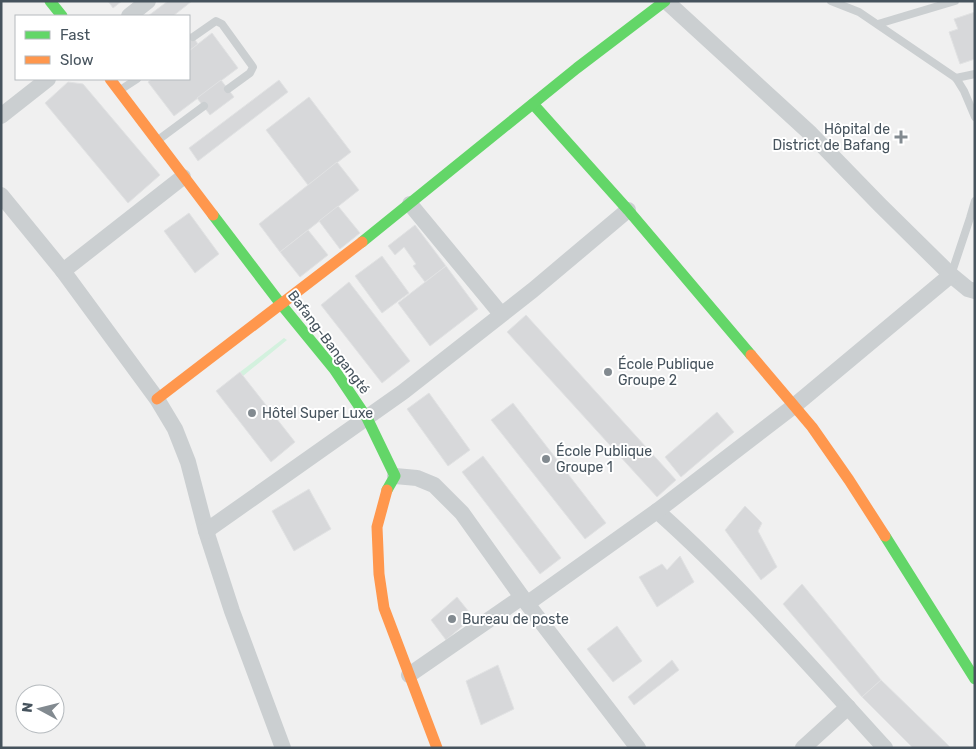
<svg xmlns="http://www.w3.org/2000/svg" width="976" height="749" font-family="Rubik,sans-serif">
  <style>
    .green { fill: #d3f1de }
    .building { fill: #d7d8da; stroke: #e1e2e3 }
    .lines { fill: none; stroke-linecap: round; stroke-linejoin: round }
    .lane { stroke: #cbcfd1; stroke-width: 8 }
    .street { stroke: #cbcfd1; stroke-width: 16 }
    .fast { stroke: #63d668; stroke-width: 11 }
    .slow { stroke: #ff974d; stroke-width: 11 }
    .poi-dot { fill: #828a90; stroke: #fff; stroke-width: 2 }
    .labels { text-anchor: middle; stroke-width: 4; stroke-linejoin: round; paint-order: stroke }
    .poi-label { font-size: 14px; fill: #46535d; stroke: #fff; text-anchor: start }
    .street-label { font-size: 14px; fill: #46535d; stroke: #fff }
  </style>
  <rect width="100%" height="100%" fill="#f0f0f0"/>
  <!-- green -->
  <path class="green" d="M284 338 287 340 243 376 240 372Z"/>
  <!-- building -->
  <g class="building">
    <path d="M108 1H122L113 8Z"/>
    <path d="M168 1H192L173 16H148Z"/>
    <path d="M975 12V59L960 64 949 32 958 29 954 19Z"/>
    <path d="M189 32 198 44 189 51Z"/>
    <path d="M212 33 238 68 174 116 148 82 152 79H189V51Z"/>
    <path d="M221 80 234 97 210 115 197 98Z"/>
    <path d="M279 80 288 92 198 161 189 148Z"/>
    <path d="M68 82 83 84 160 175 128 203 45 103Z"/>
    <path d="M309 97 351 152 308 185 266 130Z"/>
    <path d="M337 162 359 190 280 252 259 224Z"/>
    <path d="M338 206 360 233 340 249 319 221Z"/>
    <path d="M189 213 219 254 195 273 164 231Z"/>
    <path d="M415 225 446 266 425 282 413 266 416 264 404 247 395 255 388 246Z"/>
    <path d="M308 230 328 255 300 277 280 252Z"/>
    <path d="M382 256 409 293 382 313 355 276Z"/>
    <path d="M446 266 478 309 430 346 398 303Z"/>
    <path d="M349 282 410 361 382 383 321 305Z"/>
    <path d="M526 315 676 480 657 497 507 332Z"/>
    <path d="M240 372 295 442 271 462 216 391Z"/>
    <path d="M429 393 470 450 448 466 407 409Z"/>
    <path d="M513 403 606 523 585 539 491 420Z"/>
    <path d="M717 412 734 432 681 477 665 457Z"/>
    <path d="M483 456 561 558 540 574 462 472Z"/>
    <path d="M309 489 331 529 294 551 272 511Z"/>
    <path d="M745 506 762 523 758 531 777 567 761 580 725 530Z"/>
    <path d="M680 556 694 582 657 607 639 577 662 564 667 570Z"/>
    <path d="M802 584 881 680 862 697 783 604Z"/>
    <path d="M457 597 473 617 446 640 431 620Z"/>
    <path d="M617 626 642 661 613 682 587 649Z"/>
    <path d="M672 660 679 670 634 705 628 697Z"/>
    <path d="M498 665 514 709 481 725 466 681Z"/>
    <path d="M881 680 950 747 949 748H913L862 697Z"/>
  </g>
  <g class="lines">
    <!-- lane -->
    <g class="lane">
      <path d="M831 1 859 12 956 78 964 91 975 117"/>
      <path d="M878 24 955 1"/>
      <path d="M193 37 216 21 222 24 253 67 250 73 228 89"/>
      <path d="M956 78 975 74"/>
      <path d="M120 90 137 79"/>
      <path d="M158 140 204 106"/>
      <path d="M951 275 970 218 975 201"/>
    </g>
    <!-- street -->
    <g class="street">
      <path d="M666 1 811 134 880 205 951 275 968 289 975 291"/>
      <path d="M129 16 148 1"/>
      <path d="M1 116 48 79"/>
      <path d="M1 195 63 271 157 399 175 429 188 462 206 531 232 611 283 748"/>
      <path d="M410 204 501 314"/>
      <path d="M63 271 183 177"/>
      <path d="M395 476 417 478 434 485 462 513 522 597 638 748"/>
      <path d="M657 511C739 584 811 667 885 748"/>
      <path d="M206 531 403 392 533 290 628 210"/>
      <path d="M528 603 657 511 794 406 951 275"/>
      <path d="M409 675 522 597"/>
      <path d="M803 748 848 707"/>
    </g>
    <!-- fast -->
    <g class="fast">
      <path d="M50 1 62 16"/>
      <path d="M533 104 628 210 751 355"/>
      <path d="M213 215 280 303 334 369 367 418 395 476 387 490"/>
      <path d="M362 242 577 68 665 1"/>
      <path d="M885 536 975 679"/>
    </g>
    <!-- slow -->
    <g class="slow">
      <path d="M110 79 213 215"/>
      <path d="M751 355 812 427 849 480 885 536"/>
      <path d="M157 399 362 242"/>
      <path d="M387 490 377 527 379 574 384 608 437 748"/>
    </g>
  </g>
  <!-- markers -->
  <g class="poi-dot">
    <path d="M898.5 129.5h5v5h5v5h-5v5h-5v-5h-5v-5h5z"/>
    <circle cx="608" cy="372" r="5"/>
    <circle cx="252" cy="413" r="5"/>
    <circle cx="546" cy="459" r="5"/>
    <circle cx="452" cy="619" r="5"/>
  </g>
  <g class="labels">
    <!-- poi labels -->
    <g class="poi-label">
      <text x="890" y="134" text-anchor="end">Hôpital de<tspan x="890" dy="16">District de Bafang</tspan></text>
      <text x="618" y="369">École Publique<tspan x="618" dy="16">Groupe 2</tspan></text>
      <text x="262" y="418">Hôtel Super Luxe</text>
      <text x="556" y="456">École Publique<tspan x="556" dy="16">Groupe 1</tspan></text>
      <text x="462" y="624">Bureau de poste</text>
    </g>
    <!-- street labels -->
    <g class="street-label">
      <text transform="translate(329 342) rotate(53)" y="5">Bafang-Bangangté</text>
    </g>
  </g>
  <!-- border -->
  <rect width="976" height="749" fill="none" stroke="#46535d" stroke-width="5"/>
  <!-- legend -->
  <rect x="15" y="15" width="175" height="65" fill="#ffffff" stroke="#b5babe"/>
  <rect x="25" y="31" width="25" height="8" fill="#63d668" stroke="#b5babe"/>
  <text x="60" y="40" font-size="15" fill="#46535d">Fast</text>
  <rect x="25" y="56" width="25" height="8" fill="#ff974d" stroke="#b5babe"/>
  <text x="60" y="65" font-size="15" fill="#46535d">Slow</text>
  <!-- north arrow -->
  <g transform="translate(40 709) rotate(277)"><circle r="24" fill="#ffffff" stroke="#b5babe"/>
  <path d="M0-4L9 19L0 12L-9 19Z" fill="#828a90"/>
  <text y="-8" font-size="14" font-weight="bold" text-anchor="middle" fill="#46535d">N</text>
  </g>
</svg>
